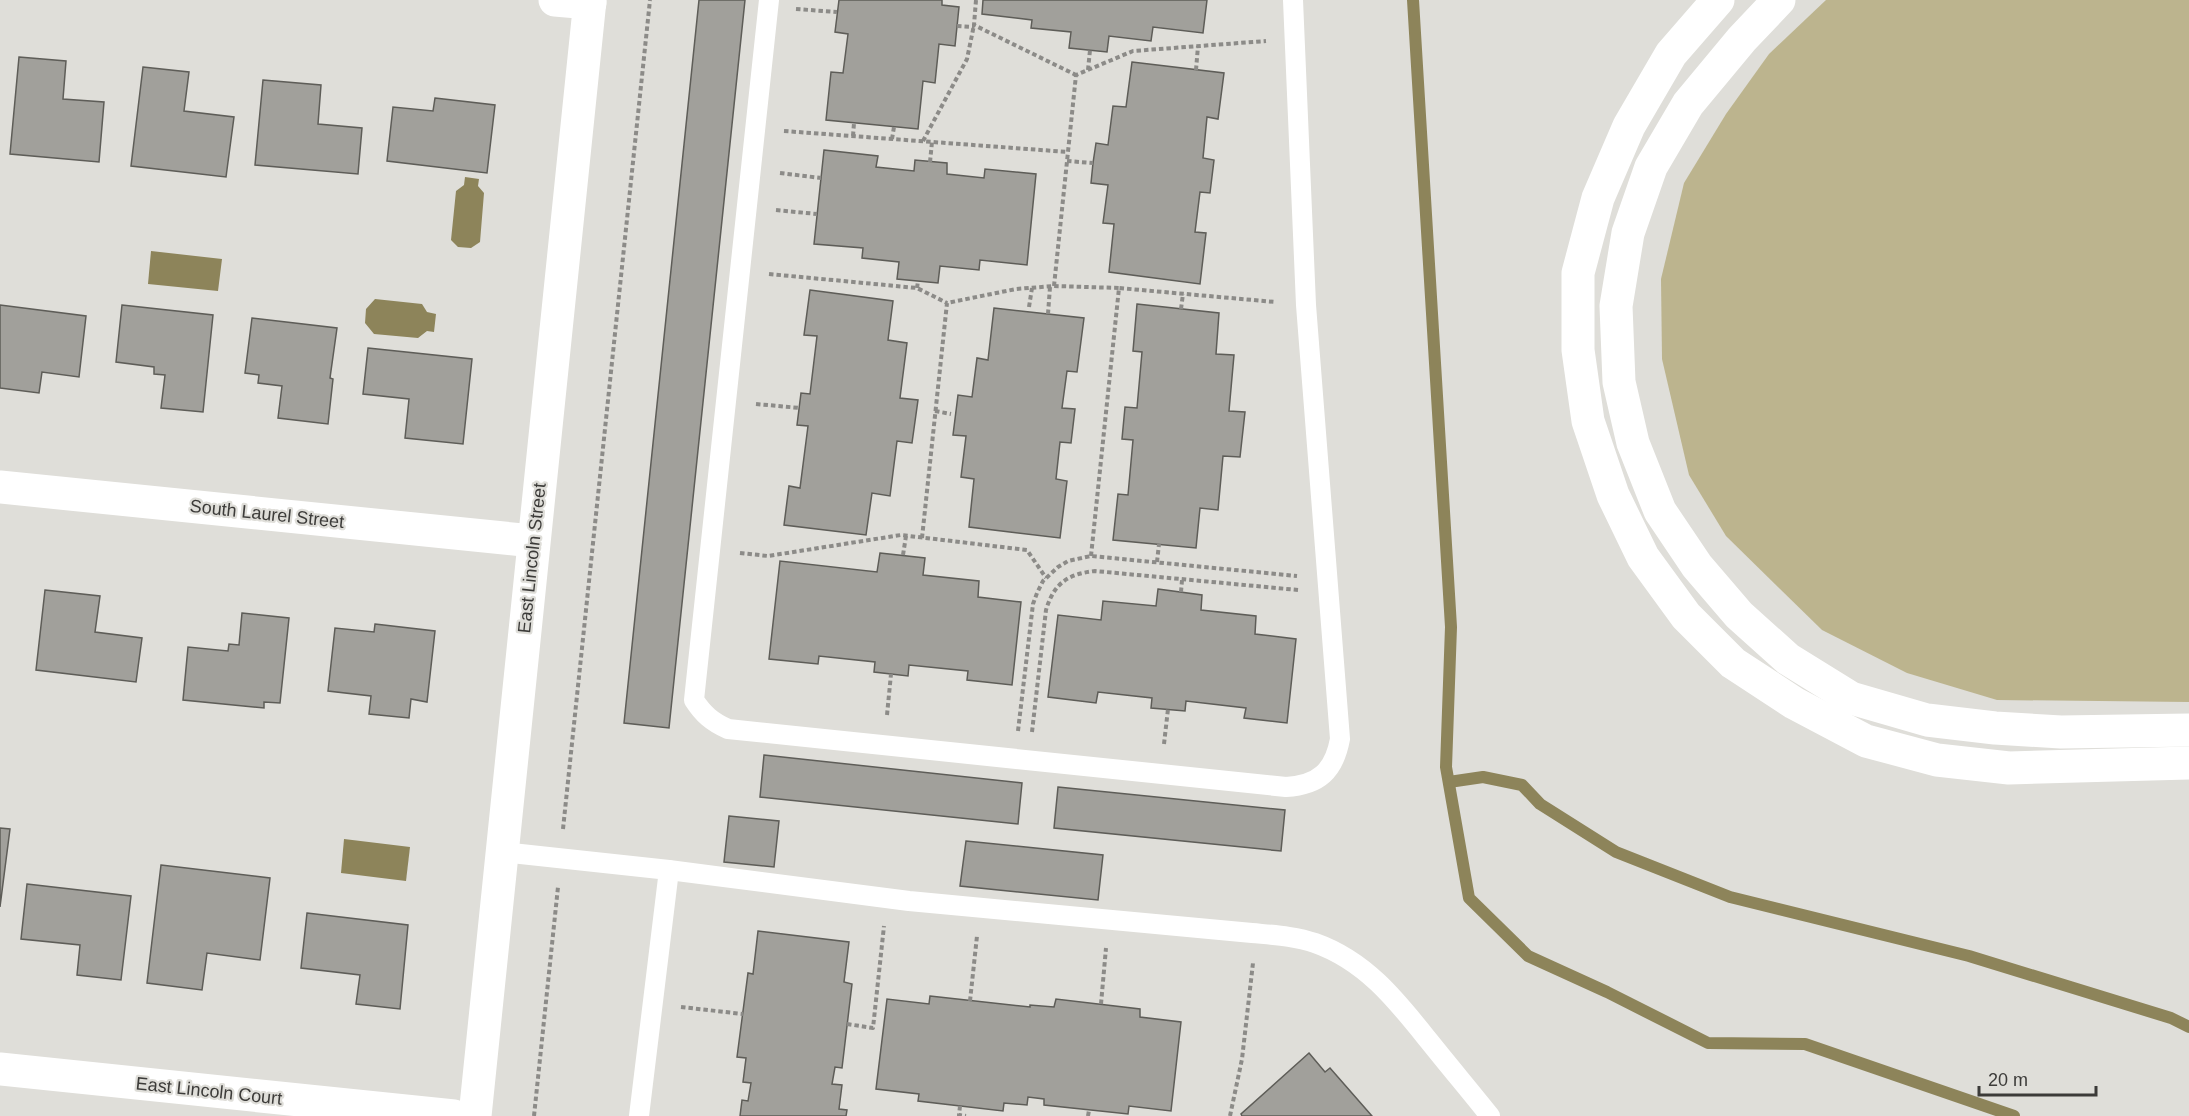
<svg xmlns="http://www.w3.org/2000/svg" width="2189" height="1116" font-family="Helvetica,sans-serif">
  <style>
    .green { fill: #bcb48e }
    .water { fill: #8d845a }
    .lines { fill: none; stroke-linecap: round; stroke-linejoin: round }
    .stream { stroke: #8d845a; stroke-width: 12 }
    .building { fill: #a1a09b; stroke: #5e5d58; stroke-width: 1.5 }
    .path { stroke: #8c8b88; stroke-width: 4; stroke-dasharray: 4.5 3; stroke-linecap: butt }
    .service { stroke: #fff; stroke-width: 20 }
    .minor { stroke: #fff; stroke-width: 33 }
    .motorway { stroke: #fff; stroke-width: 33 }
    .labels { text-anchor: middle; stroke-width: 4.5; stroke-linejoin: round; paint-order: stroke }
    .street-label { font-size: 18px; fill: #3c3b39; stroke: #dfded9 }
  </style>
  <rect width="100%" height="100%" fill="#dfded9"/>
  <!-- green -->
  <path class="green" d="M1826 0H2189V702L1997 700 1907 673 1822 630 1726 536 1689 475 1662 359 1661 279 1684 183 1726 114 1769 54Z"/>
  <!-- water -->
  <g class="water">
    <path d="M465 177 479 179 478 186 484 193 480 242 471 248 458 247 451 240 456 191 464 185Z"/>
    <path d="M151 251 222 259 218 291 148 284Z"/>
    <path d="M375 299 422 304 427 312 436 314 434 332 427 331 418 338 374 334 365 323 366 309Z"/>
    <path d="M344 839 410 847 406 881 341 873Z"/>
  </g>
  <g class="lines">
    <!-- stream -->
    <g class="stream">
      <path d="M1413 0 1451 627 1446 767 1469 898 1528 956 1607 992 1708 1043 1805 1044 2014 1116"/>
      <path d="M1449 782 1483 777 1522 785 1540 804 1616 852 1730 897 1969 956 2171 1018 2189 1027"/>
    </g>
  </g>
  <!-- building -->
  <g class="building">
    <path d="M699 0H745L669 728 624 723Z"/>
    <path d="M839 0H942V5L959 7 955 46 939 44 935 83 923 81 918 129 826 120 831 72 843 73 848 34 835 32Z"/>
    <path d="M983 0H1207L1203 33 1153 27 1151 41 1109 36 1107 52 1069 48 1071 32 1031 28 1032 20 982 14Z"/>
    <path d="M19 57 66 61 63 99 104 102 99 162 10 154Z"/>
    <path d="M1132 62 1224 73 1218 119 1207 117 1203 158 1214 160 1210 193 1200 192 1195 232 1206 233 1200 284 1109 272 1114 224 1103 223 1108 185 1091 183 1093 163 1096 143 1108 145 1113 106 1126 107Z"/>
    <path d="M143 67 189 72 184 111 234 117 226 177 131 166Z"/>
    <path d="M263 80 321 85 318 124 362 128 358 174 255 165Z"/>
    <path d="M435 98 495 105 487 173 387 161 393 107 433 111Z"/>
    <path d="M824 150 878 156 876 167 914 171 915 160 947 163V174L984 178 985 169 1036 174 1027 265 980 260 979 270 940 266 938 283 897 279 899 262 862 258 863 248 814 244Z"/>
    <path d="M810 290 893 301 888 340 907 343 900 398 918 400 912 443 897 441 890 496 872 493 866 535 784 525 789 486 800 488 808 426 797 425 801 393 810 394 817 336 804 335Z"/>
    <path d="M1137 304 1219 313 1216 354 1234 355 1229 411 1245 412 1240 457 1223 456 1218 510 1200 508 1196 548 1113 540 1118 494 1128 495 1133 440 1122 439 1125 407 1137 408 1142 352 1133 351Z"/>
    <path d="M0 305 86 316 79 377 42 372 39 393 0 388Z"/>
    <path d="M122 305 213 315 203 412 161 408 165 375 154 374V367L116 362Z"/>
    <path d="M994 308 1084 318 1077 372 1067 371 1062 408 1075 409 1071 443 1060 442 1056 479 1067 481 1060 538 969 527 974 479 961 477 966 436 953 435 958 395 972 397 977 358 988 360Z"/>
    <path d="M252 318 337 328 330 378 333 379 328 424 278 418 282 386 258 383 259 375 245 373Z"/>
    <path d="M368 348 472 359 463 444 405 438 409 399 363 394Z"/>
    <path d="M880 553 925 558 923 575 979 581 978 597 1021 602 1012 685 967 680 968 671 909 665 908 676 874 672 875 662 819 656 818 664 769 659 780 561 877 572Z"/>
    <path d="M1158 589 1202 595 1201 610 1256 616 1255 634 1296 639 1287 723 1244 718 1246 708 1186 701 1185 711 1151 708 1152 698 1098 692 1096 703 1048 697 1058 615 1101 620 1103 601 1156 606Z"/>
    <path d="M45 590 100 596 95 632 142 638 136 682 36 670Z"/>
    <path d="M242 613 289 618 280 703 264 702V708L183 700 188 647 228 651 229 644 239 645Z"/>
    <path d="M375 624 435 631 427 702 411 699 409 718 369 714 371 696 328 691 335 628 374 632Z"/>
    <path d="M764 755 1022 783 1018 824 760 797Z"/>
    <path d="M1058 787 1285 810 1281 851 1054 828Z"/>
    <path d="M729 816 779 821 774 867 724 862Z"/>
    <path d="M0 828 10 829 0 907Z"/>
    <path d="M966 841 1103 855 1098 900 960 886Z"/>
    <path d="M161 865 270 878 260 960 207 953 202 990 147 983Z"/>
    <path d="M27 884 131 896 121 980 77 975 80 945 21 939Z"/>
    <path d="M307 913 408 925 400 1009 356 1004 360 975 301 968Z"/>
    <path d="M758 931 849 942 844 982 852 984 842 1068 835 1067 832 1084 842 1085 839 1109 847 1110 846 1116H740L742 1100 748 1101 751 1083 743 1082 746 1058 737 1057 748 973 753 974Z"/>
    <path d="M930 996 1030 1007V1005L1054 1007 1056 999 1140 1009V1017L1181 1022 1171 1111 1129 1106 1128 1114 1044 1105V1099L1028 1097 1027 1105 1004 1103 1003 1111 918 1101 919 1094 876 1089 887 999 929 1004Z"/>
    <path d="M1309 1053 1325 1072 1330 1068 1372 1116H1242L1241 1114Z"/>
  </g>
  <g class="lines">
    <!-- path -->
    <g class="path">
      <path d="M976 0 974 25 1076 75"/>
      <path d="M796 9 837 12"/>
      <path d="M957 26 974 27"/>
      <path d="M1088 70 1090 50"/>
      <path d="M1196 70 1198 46"/>
      <path d="M784 131 1068 152"/>
      <path d="M853 136 854 123"/>
      <path d="M892 139 894 127"/>
      <path d="M923 141 967 59 974 25"/>
      <path d="M1067 161 1093 163"/>
      <path d="M930 162 932 142"/>
      <path d="M780 173 821 178"/>
      <path d="M776 210 817 214"/>
      <path d="M769 274 917 288 947 303"/>
      <path d="M1054 286 1076 75 1133 51 1266 41"/>
      <path d="M917 288 918 281"/>
      <path d="M1029 307 1032 288"/>
      <path d="M1181 309 1183 294"/>
      <path d="M1048 314 1050 287"/>
      <path d="M756 404 800 408"/>
      <path d="M935 411 951 414"/>
      <path d="M922 538 947 303 1016 289 1054 286 1119 288"/>
      <path d="M740 553 768 556 901 535 1027 550 1046 578"/>
      <path d="M903 555 906 536"/>
      <path d="M1091 556 1119 288 1275 302"/>
      <path d="M1157 562 1159 544"/>
      <path d="M1181 592 1182 580"/>
      <path d="M887 715 891 674"/>
      <path d="M1018 731 1033 604 1037 593 1043 581 1058 567 1068 561 1091 556 1297 576"/>
      <path d="M1032 732 1046 610C1054 583 1068 574 1095 571L1298 590"/>
      <path d="M1164 744 1168 709"/>
      <path d="M563 829 650 0"/>
      <path d="M970 1001 977 936"/>
      <path d="M1101 1004 1106 948"/>
      <path d="M681 1007 743 1014"/>
      <path d="M847 1024 873 1028 884 926"/>
      <path d="M960 1106 959 1115 966 1116"/>
      <path d="M534 1116 558 887"/>
      <path d="M1088 1116 1089 1110"/>
      <path d="M1230 1116 1242 1059 1253 963"/>
    </g>
    <!-- service -->
    <g class="service">
      <path d="M769 0 694 700C703 714 712 722 728 729L1286 787C1319 785 1334 771 1340 739L1306 305 1293 0"/>
      <path d="M502 852 669 870 909 901 1252 933C1273 935 1295 936 1315 943 1366 961 1397 1001 1429 1041 1449 1066 1470 1091 1490 1116"/>
      <path d="M639 1116 669 870"/>
    </g>
    <!-- minor -->
    <g class="minor">
      <path d="M555 0 590 3"/>
      <path d="M0 487 533 541"/>
      <path d="M0 1069 454 1116"/>
      <path d="M475 1116 590 0"/>
    </g>
    <!-- motorway -->
    <g class="motorway">
      <path d="M1718 0 1671 54 1629 126 1598 198 1578 273V350L1588 421 1613 495 1643 557 1686 616 1733 663 1794 703 1866 741 1937 760 2009 768 2189 763"/>
      <path d="M1779 0 1742 39 1688 104 1651 167 1628 233 1616 306 1619 382 1633 443 1660 511 1697 566 1739 615 1788 659 1851 698 1927 720 1995 728 2061 732 2189 730"/>
    </g>
  </g>
  <g class="labels">
    <!-- street labels -->
    <g class="street-label">
      <text transform="translate(267 514) rotate(6)" y="6">South Laurel Street</text>
      <text transform="translate(532 558) rotate(-84)" y="6">East Lincoln Street</text>
      <text transform="translate(209 1091) rotate(6)" y="6">East Lincoln Court</text>
    </g>
  </g>
  <!-- scale -->
  <path d="M1979 1086v9h117v-9" fill="none" stroke="#3c3b39" stroke-width="3"/>
  <text x="1988" y="1086" font-size="18" fill="#3c3b39" stroke="#dfded9" stroke-width="4.5" paint-order="stroke">20 m</text>
</svg>
